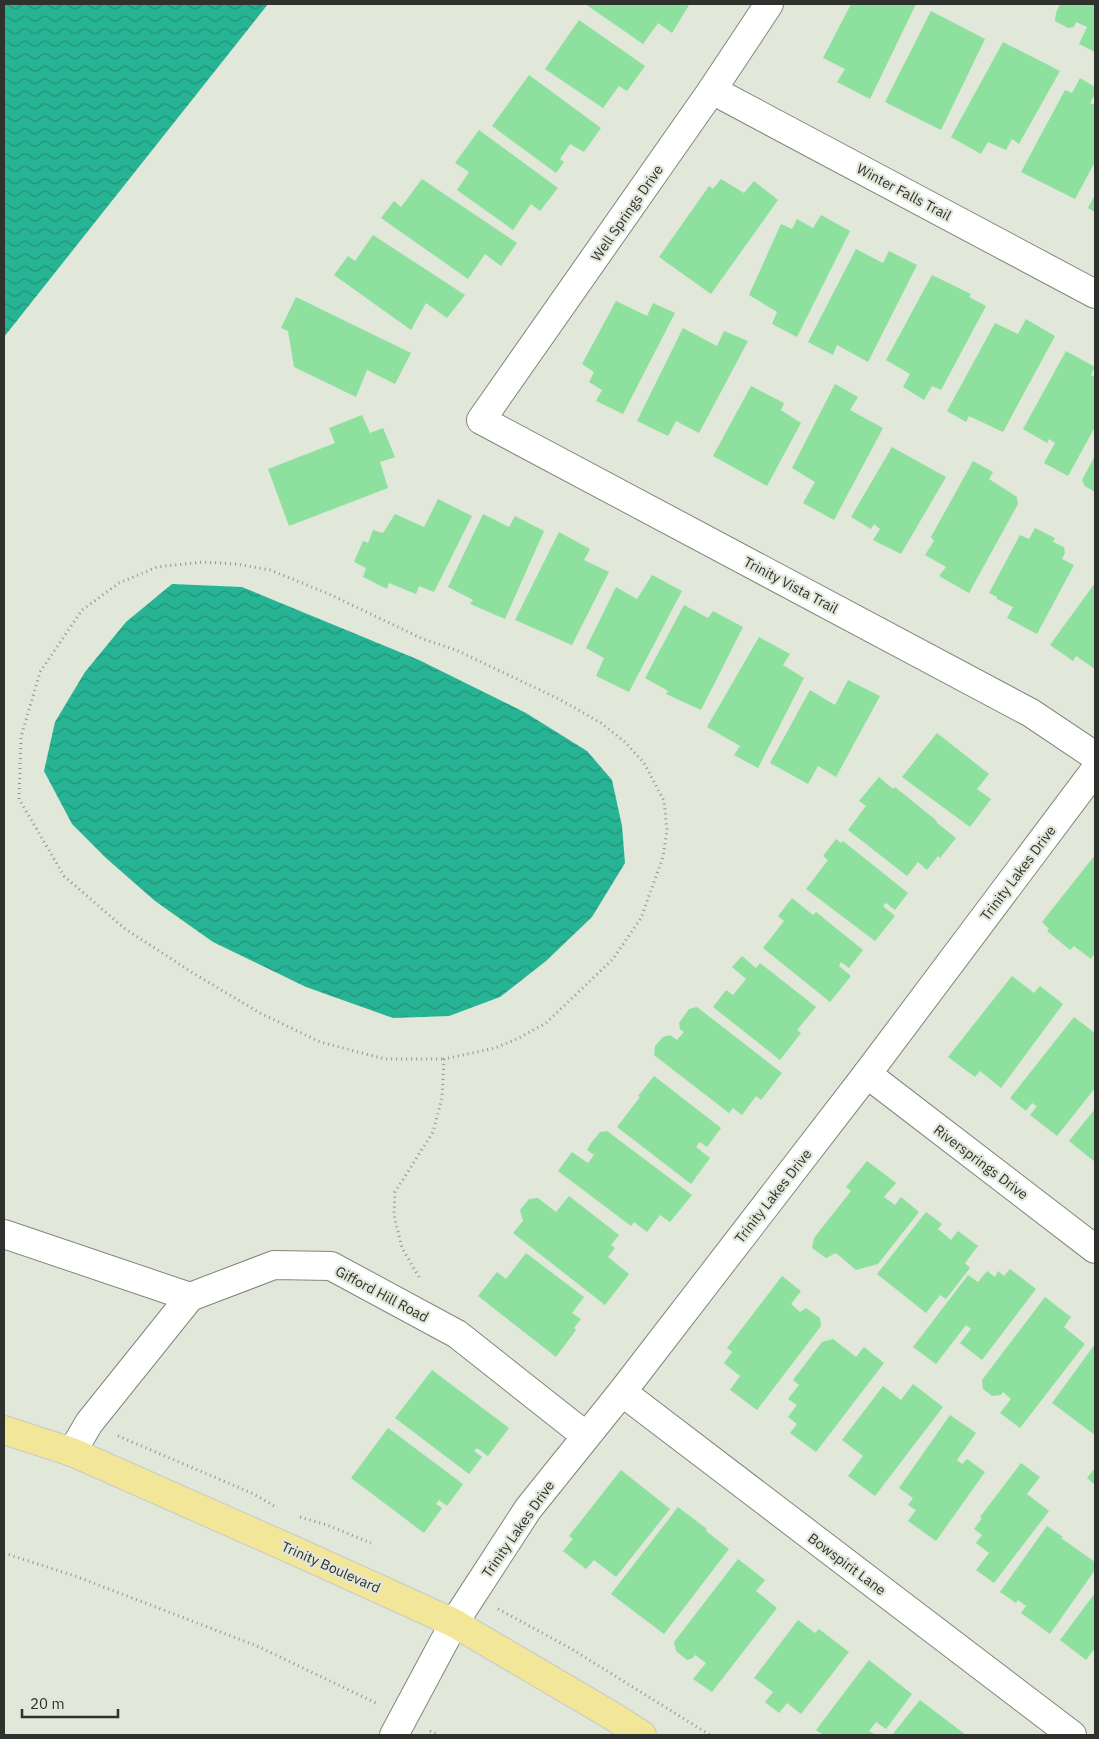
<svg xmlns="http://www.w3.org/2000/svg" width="1099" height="1739" font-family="'IBM Plex Sans',sans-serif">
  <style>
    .water { fill: url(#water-waves) }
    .building { fill: #8ee09e }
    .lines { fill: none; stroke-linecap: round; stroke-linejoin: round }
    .minor-casing { stroke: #82877b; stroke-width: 30 }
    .major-casing { stroke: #c9c9c8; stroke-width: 30 }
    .path { stroke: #91958b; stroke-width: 3; stroke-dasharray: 1 4; stroke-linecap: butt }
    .minor { stroke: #fff; stroke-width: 28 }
    .major { stroke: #f2e699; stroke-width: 28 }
    .labels { text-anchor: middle; stroke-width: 4.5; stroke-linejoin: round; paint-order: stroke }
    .street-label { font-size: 14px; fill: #2f312c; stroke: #e1e7d9 }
  </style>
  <defs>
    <pattern id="water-waves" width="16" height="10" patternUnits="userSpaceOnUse" patternTransform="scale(1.25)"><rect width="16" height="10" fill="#27b495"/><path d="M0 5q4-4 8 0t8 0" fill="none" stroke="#22937a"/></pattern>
  </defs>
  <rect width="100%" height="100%" fill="#e1e7d9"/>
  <!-- water -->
  <g class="water">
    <path d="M4 4H268L4 337Z"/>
    <path d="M172 584 242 587 419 660 526 713 587 751 612 780 622 826 625 863 592 917 546 961 500 997 449 1016 393 1018 306 987 213 942 155 901 106 858 72 824 44 771 55 722 85 672 126 622Z"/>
  </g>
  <!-- building -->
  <g class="building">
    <path d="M585 4H687L689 5 672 33 658 23 643 44Z"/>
    <path d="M851 4H916L870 99 837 82 845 69 823 58Z"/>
    <path d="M1060 4H1095V52L1079 44 1087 27 1076 22 1074 27 1068 28 1055 21 1056 13Z"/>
    <path d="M931 11 985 39 941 130 885 102Z"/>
    <path d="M579 20 645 66 627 91 619 86 603 108 545 69Z"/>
    <path d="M1003 42 1060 71 1019 144 1012 139 1006 150 988 142 981 154 951 137Z"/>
    <path d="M529 75 601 128 584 152 570 144 560 159 564 162 556 173 492 126Z"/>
    <path d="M1080 78 1095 87V94L1090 103 1095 105V162L1075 199 1021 172 1065 90 1072 93Z"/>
    <path d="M479 130 558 188 540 211 531 204 513 230 457 190 469 172 455 163Z"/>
    <path d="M422 179 517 243 501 266 485 254 468 279 381 218 394 201 401 207Z"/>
    <path d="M721 179 744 193 754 181 778 200 711 294 659 257 709 186 713 189Z"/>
    <path d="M1095 195V212L1088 208Z"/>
    <path d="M821 215 850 231 797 337 772 324 777 312 749 295 781 224 792 229 797 219 813 228Z"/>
    <path d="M373 235 465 295 447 318 426 303 411 330 334 275 348 256 355 261Z"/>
    <path d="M856 249 883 263 889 251 917 265 868 362 837 345 833 355 808 342Z"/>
    <path d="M932 275 971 294 969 297 986 306 941 390 932 386 924 400 903 387 910 374 886 360Z"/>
    <path d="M296 297 411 353 395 384 367 370 356 397 294 367 288 331 281 328Z"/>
    <path d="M616 301 647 316 653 303 675 313 623 414 596 401 602 390 589 382 594 372 582 364Z"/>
    <path d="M1026 319 1055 336 1003 432 969 416 966 422 947 411 995 323 1018 334Z"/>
    <path d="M683 328 717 346 724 331 748 341 699 433 676 421 668 436 637 421Z"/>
    <path d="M1066 351 1095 367 1091 375 1095 377V427L1068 476 1044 463 1055 443 1049 439 1047 443 1023 429Z"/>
    <path d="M835 384 858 397 850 410 883 428 834 520 803 503 815 482 792 468Z"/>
    <path d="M751 386 784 403 781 410 801 423 767 486 713 456Z"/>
    <path d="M362 415 370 433 383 428 395 457 380 462 388 488 289 526 268 469 335 443 329 428Z"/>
    <path d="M892 447 946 477 901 554 873 540 880 529 874 524 871 529 851 517Z"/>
    <path d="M1095 456V492L1085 486 1082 480Z"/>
    <path d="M973 461 993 472 989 479 1017 497 1018 504 969 593 939 576 946 567 925 555 934 541 931 537Z"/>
    <path d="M438 499 472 516 434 592 419 586 416 594 389 583 387 589 363 577 366 568 354 562 363 541 368 543 373 530 383 533 395 514 424 527Z"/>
    <path d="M483 514 509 527 515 516 544 531 505 619 470 604 473 600 448 587Z"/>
    <path d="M1035 528 1055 538 1053 542 1064 547 1065 553 1062 559 1074 565 1037 634 1007 618 1013 607 997 599V597L989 593 1020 535 1029 539Z"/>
    <path d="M559 532 590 549 584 560 609 572 572 645 515 620Z"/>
    <path d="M652 575 682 591 629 692 596 676 604 658 586 648 616 587 637 599Z"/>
    <path d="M1095 583V669L1076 656 1073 661 1050 645Z"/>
    <path d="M684 605 708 618 713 611 743 627 701 710 666 694 668 691 645 678Z"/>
    <path d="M759 637 790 654 783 665 804 678 758 768 734 755 740 746 707 727Z"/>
    <path d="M848 680 880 696 836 777 818 766 808 784 770 763 810 690 835 705Z"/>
    <path d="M937 733 989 774 977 789 991 799 970 827 902 777Z"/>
    <path d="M879 777 893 789 895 787 937 821 936 822 956 838 940 858 938 856 927 870 918 862 907 876 848 830 866 806 859 801Z"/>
    <path d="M836 839 841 843 843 841 908 893 895 910 886 903 883 906 895 916 875 941 806 889 828 860 823 856Z"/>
    <path d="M1095 855V953L1091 959 1074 946 1070 950 1047 931 1049 929 1042 922Z"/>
    <path d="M792 898 813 915 816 912 863 950 849 968 841 962 839 966 851 976 830 1002 763 948 784 921 778 916Z"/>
    <path d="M742 956 756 968 760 963 816 1007 797 1030 801 1033 780 1060 713 1007 726 990 733 995 746 979 732 967Z"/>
    <path d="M1012 976 1034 993 1040 986 1063 1004 1001 1088 980 1071 975 1077 948 1057Z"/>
    <path d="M697 1007 782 1073 761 1100 756 1096 742 1115 733 1108 729 1113 654 1055 655 1046 663 1037 670 1035 677 1040 684 1032 680 1029 679 1023 689 1009Z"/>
    <path d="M1074 1017 1095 1033V1088L1057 1136 1030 1115 1037 1106 1032 1103 1026 1111 1010 1098Z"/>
    <path d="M654 1076 721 1128 707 1147 700 1142 696 1147 710 1158 691 1184 617 1127 640 1097 638 1096Z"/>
    <path d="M1095 1109V1162L1069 1141Z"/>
    <path d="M607 1131 692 1195 670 1222 660 1215 647 1232 634 1222 631 1226 558 1171 572 1152 588 1163 594 1155 587 1150 591 1143 600 1132Z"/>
    <path d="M867 1161 896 1183 884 1197 895 1205 901 1197 919 1212 878 1264 856 1270 836 1253 826 1258 812 1248 814 1238 851 1191 846 1187Z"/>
    <path d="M569 1196 619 1235 611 1245 615 1248 608 1257 629 1274 605 1305 513 1233 523 1221 520 1210 529 1199 538 1198 556 1212Z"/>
    <path d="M926 1212 942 1224 938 1229 951 1240 958 1231 978 1246 965 1263 970 1268 946 1299 940 1295 926 1313 877 1274Z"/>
    <path d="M526 1253 584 1297 572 1313 581 1319 574 1328 576 1330 556 1357 478 1296 497 1272 506 1279Z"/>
    <path d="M1010 1269 1036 1289 982 1360 960 1343 971 1329 966 1325 936 1364 913 1347 968 1275 978 1282 987 1271 995 1277 998 1271 1004 1276Z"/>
    <path d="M782 1276 801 1291 791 1304 800 1312 806 1308 820 1318 821 1326 757 1410 730 1390 740 1376 724 1363 732 1352 727 1348Z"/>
    <path d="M1045 1297 1071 1317 1064 1327 1085 1344 1020 1428 1000 1413 1011 1399 1003 1392 1001 1395 992 1396 983 1389 982 1380Z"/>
    <path d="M833 1339 856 1357 864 1347 884 1363 816 1452 790 1433 797 1424 788 1417 797 1405 788 1399 799 1385 793 1380 822 1342Z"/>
    <path d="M1095 1344V1435L1052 1403Z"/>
    <path d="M432 1370 509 1428 488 1456 477 1448 474 1451 482 1457 469 1474 395 1418Z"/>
    <path d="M913 1384 943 1407 875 1496 848 1476 863 1456 842 1440 883 1386 901 1400Z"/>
    <path d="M950 1415 976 1433 957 1460 962 1464 967 1459 985 1472 936 1541 908 1521 916 1510 908 1505 913 1498 899 1488Z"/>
    <path d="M388 1428 463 1484 447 1506 439 1500 436 1504 442 1508 424 1533 351 1478Z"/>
    <path d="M1021 1463 1040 1477 1027 1494 1049 1511 994 1583 976 1570 989 1553 976 1543 982 1535 974 1529 982 1518 980 1517Z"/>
    <path d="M1095 1468V1485L1087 1478Z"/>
    <path d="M621 1470 670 1509 616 1577 594 1560 586 1569 563 1551 573 1539 569 1536Z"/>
    <path d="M678 1507 707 1529 706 1531 729 1549 664 1634 611 1594Z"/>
    <path d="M1047 1526 1063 1537 1061 1538 1095 1562V1570L1050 1634 1021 1613 1026 1606 1018 1600 1016 1603 1000 1592Z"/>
    <path d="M738 1559 765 1580 756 1591 777 1608 712 1692 693 1679 706 1663 695 1655 693 1658 687 1660 676 1651 674 1642Z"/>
    <path d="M1095 1593V1648L1086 1660 1060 1640Z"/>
    <path d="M798 1620 815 1633 819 1629 849 1652 801 1714 787 1703 779 1713 765 1702 773 1692 754 1678Z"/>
    <path d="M869 1660 912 1694 886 1729 876 1722 869 1731 876 1735H823L816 1730Z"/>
    <path d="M920 1700 966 1735H892Z"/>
  </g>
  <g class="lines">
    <defs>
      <g id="minor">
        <path d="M769 4 712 90 481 420 1031 713 1095 756"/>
        <path d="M712 90 1095 294"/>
        <path d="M867 1074 1095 1249"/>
        <path d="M4 1234 190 1297"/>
        <path d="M622 1392 1072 1735"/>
        <path d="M72 1452 89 1423 190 1297 274 1265 331 1266 457 1334 586 1436"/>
        <path d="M394 1735 454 1623 528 1509 622 1392 867 1074 1095 770"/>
      </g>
      <path id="major" d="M4 1430 72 1452 302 1554 454 1623 609 1714 642 1735"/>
    </defs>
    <!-- minor casing -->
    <use href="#minor" class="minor-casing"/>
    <!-- major casing -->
    <use href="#major" class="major-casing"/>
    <!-- path -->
    <g class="path">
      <path d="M419 1277 402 1248 394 1215 395 1192 433 1132 442 1098 444 1059 495 1048 517 1039 546 1023 613 959 641 918 663 857 667 830 664 801 644 763 625 742 601 723 559 699 456 650 423 639 329 594 270 570 236 564 203 562 157 567 119 583 82 610 40 672 21 737 19 799 64 876 124 928 193 973 260 1013 320 1042 385 1059H444"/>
      <path d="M118 1436 254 1494 274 1506"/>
      <path d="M300 1517 327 1525 371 1543"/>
      <path d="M4 1553 75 1576 257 1646 378 1704"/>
      <path d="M498 1609 570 1648 710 1735"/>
      <path d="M430 1731 438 1735"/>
    </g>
    <!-- minor -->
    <use href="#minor" class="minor"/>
    <!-- major -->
    <use href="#major" class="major"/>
  </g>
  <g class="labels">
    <!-- street labels -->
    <g class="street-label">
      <text transform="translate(904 192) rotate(28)" y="5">Winter Falls Trail</text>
      <text transform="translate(627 213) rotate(-55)" y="5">Well Springs Drive</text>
      <text transform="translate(791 585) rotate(28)" y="5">Trinity Vista Trail</text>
      <text transform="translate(1018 873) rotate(-53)" y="5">Trinity Lakes Drive</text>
      <text transform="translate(981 1162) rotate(37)" y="5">Riversprings Drive</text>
      <text transform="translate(773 1196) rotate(-52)" y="5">Trinity Lakes Drive</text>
      <text transform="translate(382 1294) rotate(28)" y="5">Gifford Hill Road</text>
      <text transform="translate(518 1529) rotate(-55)" y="5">Trinity Lakes Drive</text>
      <text transform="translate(847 1564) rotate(37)" y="5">Bowspirit Lane</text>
      <text transform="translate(331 1567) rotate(24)" y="5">Trinity Boulevard</text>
    </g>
  </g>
  <!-- border -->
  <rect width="1099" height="1739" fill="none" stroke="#2f312c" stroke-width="10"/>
  <!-- scale -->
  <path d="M22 1709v8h96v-8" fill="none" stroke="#2f312c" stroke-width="2.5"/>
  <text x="30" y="1709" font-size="15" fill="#2f312c" stroke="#e1e7d9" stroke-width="4" paint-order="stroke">20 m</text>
</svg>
